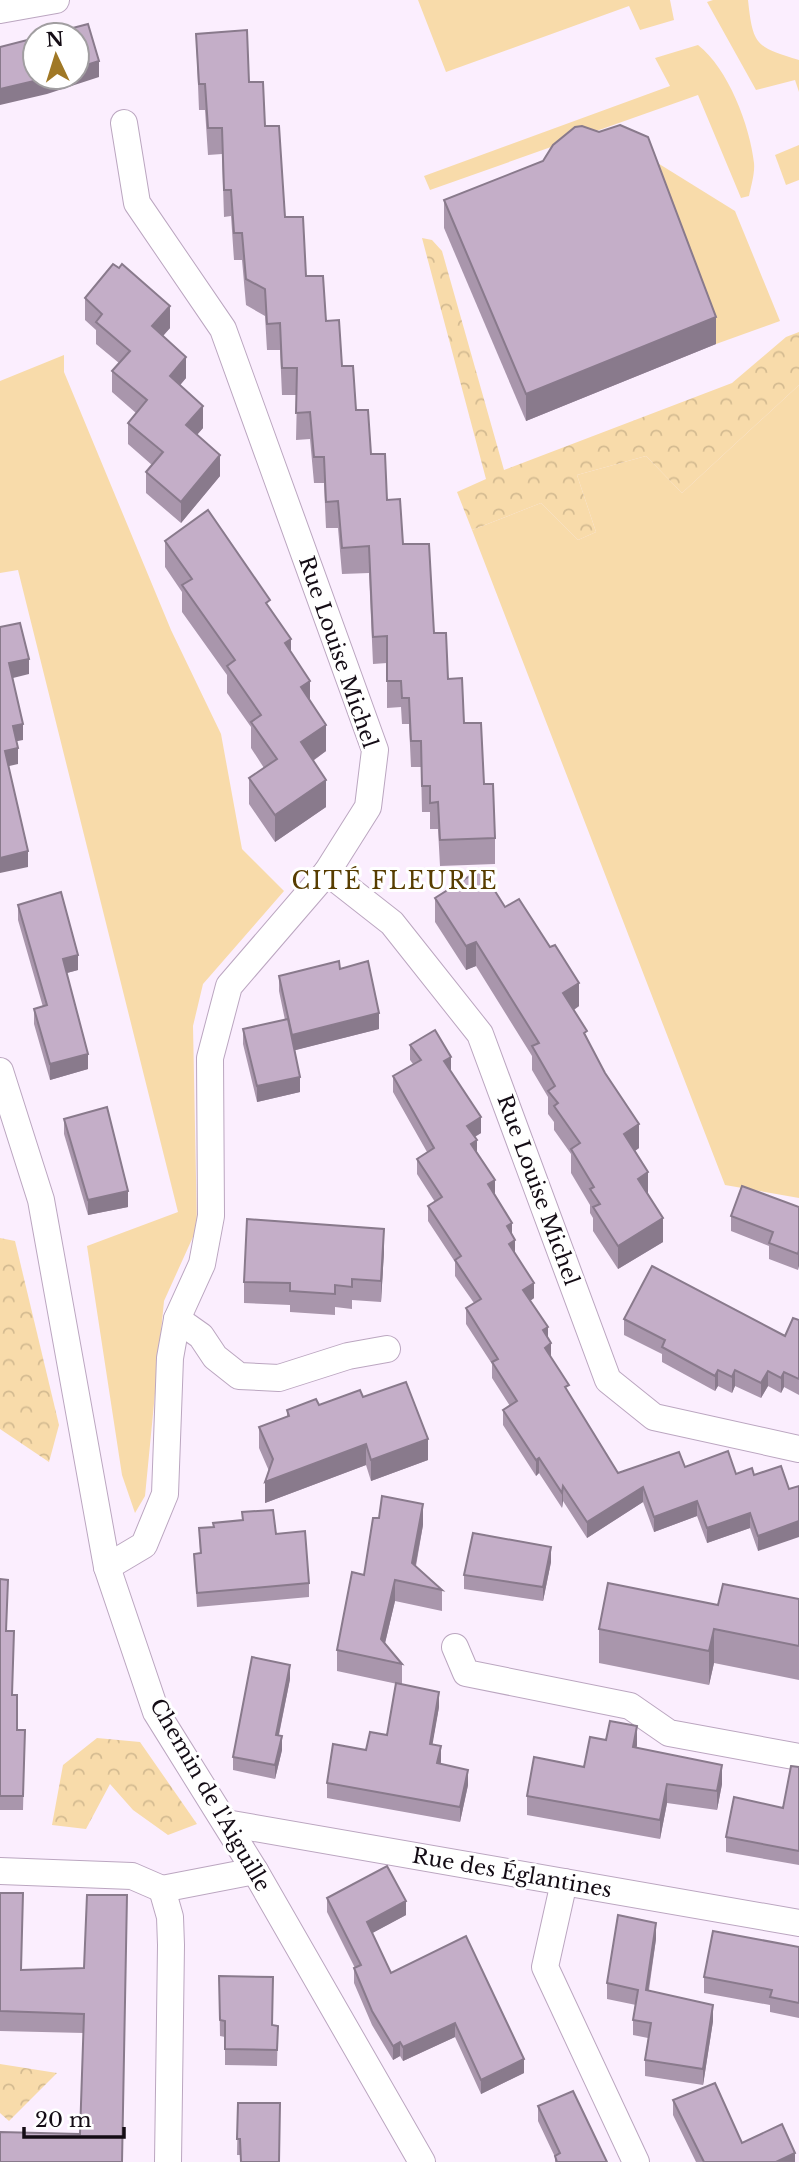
<svg xmlns="http://www.w3.org/2000/svg" width="799" height="2162" font-family="'Libre Baskerville',serif">
  <style>
    .green { fill: #f8dbaa }
    .forest { fill: url(#forest-crowns) }
    .lines { fill: none; stroke-linecap: round; stroke-linejoin: round }
    .street-casing { stroke: #bba6c0; stroke-width: 28 }
    .street { stroke: #fff; stroke-width: 26 }
    .wall { fill: #a996ac }
    .shaded-wall { fill: #897a8c }
    .building { fill: #c4aec8; stroke: #897a8c; stroke-width: 2 }
    .labels { text-anchor: middle; stroke-width: 6; stroke-linejoin: round; paint-order: stroke }
    .street-label { font-size: 21px; fill: #140c15; stroke: #fff }
    .neighbourhood-label { font-size: 23px; letter-spacing: 2px; fill: #583d00; stroke: #fff }
  </style>
  <defs>
    <pattern id="forest-crowns" width="20" height="18" patternUnits="userSpaceOnUse" patternTransform="scale(1.75)"><rect width="20" height="18" fill="#f8dbaa"/><path d="M2 6a3 3 0 1 1 6 0M12 15a3 3 0 1 1 6 0" fill="none" stroke="#d4bb91"/></pattern>
  </defs>
  <rect width="100%" height="100%" fill="#fbeefe"/>
  <!-- green -->
  <g class="green">
    <path d="M418 0H670L674 20 640 30 629 6 446 72Z"/>
    <path d="M713 0H748C753 46 756 47 799 60V92L795 80 756 90 707 2Z"/>
    <path d="M698 45C728 68 750 126 754 163 755 174 751 186 749 196L741 198 698 95 430 190 424 176 670 86 655 58Z"/>
    <path d="M799 145V180L786 185 775 155Z"/>
    <path d="M656 162 735 211 780 321 716 344 648 165Z"/>
    <path d="M64 355V372L171 630 221 734 242 849 284 891 203 984 193 1026 197 1228 164 1301 145 1496 135 1513 122 1475 87 1246 178 1212 18 570 0 573V381Z"/>
    <path d="M799 385V1198L725 1185 472 530 541 503 578 540 596 532 577 475 646 456 682 493Z"/>
  </g>
  <!-- forest -->
  <g class="forest">
    <path d="M422 238 432 240 442 251 504 470 732 383 786 337 799 332V385L682 493 646 456 577 475 596 532 578 540 541 503 472 530 457 492 486 479Z"/>
    <path d="M0 1238 15 1241 59 1425 49 1462 0 1429Z"/>
    <path d="M97 1738 140 1742 197 1824 168 1835 133 1810 110 1784 86 1829 52 1825 63 1765Z"/>
    <path d="M0 2064 57 2073 9 2121 0 2113Z"/>
  </g>
  <g class="lines">
    <defs>
      <g id="street">
        <path d="M0 10 56 0"/>
        <path d="M124 123 137 203 223 329 375 750 368 807 327 872 392 923 480 1034 608 1380 654 1417 799 1449"/>
        <path d="M0 1071 41 1200 107 1567 156 1712 255 1871 422 2162"/>
        <path d="M177 1319 201 1336 215 1357 239 1376 279 1378 348 1356 387 1349"/>
        <path d="M107 1567 144 1545 165 1494 170 1358 177 1319 202 1264 211 1216 210 1058 229 986 327 872"/>
        <path d="M455 1647 466 1673 630 1706 669 1733 799 1757"/>
        <path d="M226 1823 799 1923"/>
        <path d="M0 1871 132 1876 162 1889"/>
        <path d="M564 1882 545 1967 636 2162"/>
        <path d="M162 1889 170 1917 171 1945 168 2162"/>
        <path d="M162 1889 255 1871"/>
      </g>
    </defs>
    <!-- street casing -->
    <use href="#street" class="street-casing"/>
    <!-- street -->
    <use href="#street" class="street"/>
  </g>
  <!-- wall -->
  <g class="wall">
    <path d="M196 34 249 82 265 126 285 217 306 276 326 321 342 366 371 454 434 633 448 679 464 723 484 784 495 838V864L440 866 438 829H430V812H422L421 767H411L409 724H402L401 707 387 708V663L373 664 369 573 342 574 338 528H326L324 483H314L310 439 296 440 297 395H282L280 350H267L265 316 246 305 242 260H234L231 216 224 217 222 154 208 155 205 110H199Z"/>
    <path d="M444 200 716 344 526 421 444 228Z"/>
    <path d="M85 298 170 328 163 336 186 378 180 385 203 428 197 435 220 476 181 523 146 493V472L152 465 128 444V423L136 413 112 392V371L119 363 96 344V330L85 320Z"/>
    <path d="M165 541 270 609 291 652 310 701 326 751 313 761 326 807 275 842 249 804V778L264 768 251 748V727L227 693V675L182 612V592L165 567Z"/>
    <path d="M435 898 505 907 579 1006 574 1010 639 1148 635 1151 663 1242 618 1269 593 1231V1218L590 1213V1205L571 1173V1154L554 1130V1122L548 1114V1097L532 1070V1056L476 966 466 970 435 922Z"/>
    <path d="M18 905 78 970 67 973 88 1069 50 1080 34 1024V1009L43 1007 18 920Z"/>
    <path d="M340 969 379 1029 295 1050 300 1092 257 1102 243 1044V1029L285 1020 279 991V976Z"/>
    <path d="M410 1045 451 1072 481 1133 475 1137 477 1152 512 1234 515 1254 534 1298 530 1301 548 1339 551 1357 569 1394 618 1473 685 1467 736 1474 754 1475 781 1466 758 1551 750 1528 707 1543 697 1516 654 1532 643 1502 587 1538 563 1501 562 1508 539 1473 536 1476 503 1425V1410L510 1406 492 1378V1364L466 1324V1308L474 1303 455 1276V1262L428 1221V1206L435 1202 417 1174V1159L427 1152 393 1092V1076L413 1064 410 1060Z"/>
    <path d="M64 1119 128 1207 88 1215 64 1134Z"/>
    <path d="M799 1207 798 1270 769 1259V1246L731 1231V1216Z"/>
    <path d="M384 1251 381 1302 352 1300V1309L335 1307V1315L290 1312V1305L244 1303V1282Z"/>
    <path d="M624 1319 785 1336 799 1320V1395L784 1387 781 1393 768 1386 761 1398 735 1386 732 1393 718 1386 715 1391 662 1362V1354L624 1335Z"/>
    <path d="M363 1397 428 1460 371 1481 366 1465 265 1503 269 1471 259 1448V1427L287 1417V1410Z"/>
    <path d="M242 1512 276 1534 309 1583V1597L197 1607 194 1554 200 1553 199 1528 213 1527V1523L242 1520Z"/>
    <path d="M423 1525 416 1566 442 1590V1611L395 1601 385 1643 402 1664V1685L337 1671V1650L364 1575Z"/>
    <path d="M551 1562 543 1601 464 1589V1575Z"/>
    <path d="M0 1579 17 1730H25L23 1810H0Z"/>
    <path d="M799 1599V1680L714 1663 709 1685 599 1663V1629L718 1605Z"/>
    <path d="M290 1679 279 1735 282 1750 275 1779 233 1770V1757Z"/>
    <path d="M439 1707 432 1744 441 1761V1764L468 1785 460 1822 327 1798V1783L366 1750 387 1735Z"/>
    <path d="M606 1740 637 1745 636 1748 722 1784 717 1810 667 1803 660 1839 527 1815V1796L584 1767Z"/>
    <path d="M799 1767V1865L726 1852V1837L783 1808Z"/>
    <path d="M0 1893 21 1970 84 1968 122 2162 80 2134 84 2033 0 2031Z"/>
    <path d="M327 1898 406 1915 372 1933 391 1973 524 2073 481 2094 455 2037 403 2061 400 2056 393 2060 372 2025 354 1983V1968H355L327 1912Z"/>
    <path d="M656 1939 649 1990 713 2021 703 2085 645 2076V2060L648 2038 633 2035V2020L636 2005 607 1999V1983Z"/>
    <path d="M799 1947V2018L770 2012V2005L704 1993V1977Z"/>
    <path d="M219 1976 273 1993 272 2025 278 2026 277 2066 225 2065V2037L220 2036Z"/>
    <path d="M673 2100 742 2143 795 2162H696L673 2115Z"/>
    <path d="M238 2103 279 2162H240V2155H237Z"/>
    <path d="M538 2106 607 2162H555V2157L538 2121Z"/>
  </g>
  <!-- shaded-wall -->
  <g class="shaded-wall">
    <path d="M99 61V77L47 94 0 105V89L51 77H77V68Z"/>
    <path d="M170 306V328L152 348V326Z"/>
    <path d="M716 317V344L526 421V394Z"/>
    <path d="M186 357V378L170 397V376Z"/>
    <path d="M203 406V428L186 447V425Z"/>
    <path d="M220 455V476L181 523V502Z"/>
    <path d="M291 639V666L285 643Z"/>
    <path d="M29 659V674L9 679V663Z"/>
    <path d="M310 681V708L301 687Z"/>
    <path d="M23 724V740L13 742V726Z"/>
    <path d="M326 725V751L301 769V742Z"/>
    <path d="M18 748V764L5 767V751Z"/>
    <path d="M326 780V807L275 842V815Z"/>
    <path d="M28 851V867L0 873V858Z"/>
    <path d="M476 942V966L466 970V946Z"/>
    <path d="M78 955V970L63 974V959Z"/>
    <path d="M579 983V1006L563 1017V993Z"/>
    <path d="M379 1013V1029L292 1051V1035Z"/>
    <path d="M88 1054V1069L50 1080V1064Z"/>
    <path d="M451 1057V1072L444 1061Z"/>
    <path d="M300 1077V1092L257 1102V1086Z"/>
    <path d="M481 1117V1133L467 1141V1126Z"/>
    <path d="M639 1124V1148L624 1158V1134Z"/>
    <path d="M477 1140V1155L471 1144Z"/>
    <path d="M648 1172V1196L638 1179Z"/>
    <path d="M495 1180V1195L488 1184Z"/>
    <path d="M128 1191V1207L88 1215V1200Z"/>
    <path d="M663 1218V1242L618 1269V1246Z"/>
    <path d="M512 1223V1239L507 1226Z"/>
    <path d="M384 1229V1251L381 1302V1281Z"/>
    <path d="M515 1240V1255L509 1244Z"/>
    <path d="M799 1250V1266L798 1270V1254Z"/>
    <path d="M534 1283V1298L523 1306V1290Z"/>
    <path d="M548 1327V1342L543 1330Z"/>
    <path d="M551 1343V1358L545 1348Z"/>
    <path d="M718 1370V1386L715 1391V1376Z"/>
    <path d="M735 1370V1386L732 1393V1377Z"/>
    <path d="M768 1371V1386L761 1398V1383Z"/>
    <path d="M784 1372V1387L781 1393V1378Z"/>
    <path d="M428 1439V1460L371 1481V1460Z"/>
    <path d="M366 1444V1465L265 1503V1482Z"/>
    <path d="M539 1458V1473L536 1476V1460Z"/>
    <path d="M563 1486V1501L562 1508V1493Z"/>
    <path d="M643 1487V1502L587 1538V1522Z"/>
    <path d="M697 1501V1516L654 1532V1517Z"/>
    <path d="M423 1504V1525L412 1584V1563Z"/>
    <path d="M750 1513V1528L707 1543V1528Z"/>
    <path d="M799 1521V1537L758 1551V1536Z"/>
    <path d="M551 1547V1562L543 1601V1587Z"/>
    <path d="M395 1580V1601L381 1660V1639Z"/>
    <path d="M714 1629V1663L709 1685V1651Z"/>
    <path d="M290 1665V1679L276 1748V1735Z"/>
    <path d="M439 1692V1707L430 1759V1744Z"/>
    <path d="M637 1726V1745L633 1766V1747Z"/>
    <path d="M282 1736V1750L275 1779V1765Z"/>
    <path d="M441 1746V1761L437 1778V1763Z"/>
    <path d="M722 1765V1784L717 1810V1791Z"/>
    <path d="M468 1770V1785L460 1822V1807Z"/>
    <path d="M667 1784V1803L660 1839V1820Z"/>
    <path d="M406 1901V1915L367 1936V1922Z"/>
    <path d="M656 1923V1939L646 2005V1990Z"/>
    <path d="M713 2005V2021L703 2085V2069Z"/>
    <path d="M455 2023V2037L403 2061V2047Z"/>
    <path d="M400 2042V2056L393 2060V2046Z"/>
    <path d="M524 2059V2073L481 2094V2080Z"/>
    <path d="M795 2153V2162H776Z"/>
  </g>
  <!-- building -->
  <g class="building">
    <path d="M88 24 99 61 77 68V35H46Z"/>
    <path d="M247 30 249 82H263L265 126H279L285 217H303L306 276H323L326 321 339 320 342 366H353L356 410H368L371 454H385L387 500 400 499 403 544H429L434 633H446L448 679 462 678 464 723H481L484 784H493L495 838 440 840 438 802 430 803V786H422L421 741H411L409 698H402L401 681H387V636L373 637 369 546 342 548 338 501 326 502 324 457H314L310 412 296 413 297 368H282L280 323 267 324 265 289 246 279 242 233H234L231 190H224L222 128H208L205 84H199L196 34Z"/>
    <path d="M35 38V77H51L0 89V47Z"/>
    <path d="M620 125 648 137 716 317 526 394 444 200 543 161 553 145 575 127 582 126 599 132Z"/>
    <path d="M113 264 119 268 122 264 170 306 152 326 186 357 170 376 203 406 186 425 220 455 181 502 146 472 163 452 128 423 147 400 112 371 130 351 96 322 102 314 85 298Z"/>
    <path d="M208 510 270 600 266 603 291 639 285 643 310 681 301 687 326 725 301 742 326 780 275 815 249 778 277 759 251 722 261 715 227 666 235 660 182 585 192 579 165 541Z"/>
    <path d="M20 623 29 659 9 663 23 724 13 726 18 748 5 751 28 851 0 858V627Z"/>
    <path d="M481 869 505 907 519 899 550 947 555 945 579 983 563 993 587 1031 584 1033 605 1073 639 1124 624 1134 648 1172 638 1179 663 1218 618 1246 593 1207 600 1204 590 1189 594 1187 571 1149 580 1143 554 1106 558 1103 548 1091 555 1086 532 1046 539 1043 476 942 466 946 435 898Z"/>
    <path d="M61 892 78 955 63 959 88 1054 50 1064 34 1009 47 1005 18 905Z"/>
    <path d="M339 961 340 969 368 961 379 1013 292 1035 279 976Z"/>
    <path d="M288 1019 300 1077 257 1086 243 1029Z"/>
    <path d="M435 1030 451 1057 444 1061 481 1117 467 1126 477 1140 471 1144 495 1180 488 1184 512 1223 507 1226 515 1240 509 1244 534 1283 523 1290 548 1327 543 1330 551 1343 545 1348 569 1385 565 1387 618 1473 679 1452 685 1467 728 1451 736 1474 752 1468 754 1475 781 1466 789 1489 799 1486V1521L758 1536 750 1513 707 1528 697 1501 654 1517 643 1487 587 1522 563 1486 562 1493 539 1458 536 1460 503 1410 517 1401 492 1362 498 1359 466 1308 481 1299 455 1260 461 1256 428 1206 442 1197 417 1159 434 1148 393 1076 421 1060 410 1045Z"/>
    <path d="M107 1107 128 1191 88 1200 64 1119Z"/>
    <path d="M742 1186 799 1207V1250L798 1254 769 1243 773 1232 731 1216Z"/>
    <path d="M247 1219 384 1229 381 1281 352 1279V1287L335 1285V1294L290 1291V1283L244 1282Z"/>
    <path d="M652 1266 785 1336 793 1318 799 1320V1379L784 1372 781 1378 768 1371 761 1383 735 1370 732 1377 718 1370 715 1376 662 1347 665 1340 624 1319Z"/>
    <path d="M406 1382 428 1439 371 1460 366 1444 265 1482 273 1459 259 1427 289 1416 287 1410 316 1399 319 1405 360 1390 363 1397Z"/>
    <path d="M382 1496 423 1504 412 1563 442 1590 395 1580 381 1639 402 1664 337 1650 352 1572 364 1575 373 1518H379Z"/>
    <path d="M273 1510 276 1534 305 1531 309 1583 197 1593 194 1554 201 1553 199 1528 214 1527 213 1523 243 1520 242 1512Z"/>
    <path d="M473 1533 551 1547 543 1587 464 1575Z"/>
    <path d="M0 1579 8 1580 6 1631H14L12 1695H17V1730H25L23 1796H0Z"/>
    <path d="M608 1583 718 1605 723 1584 799 1599V1646L714 1629 709 1651 599 1629Z"/>
    <path d="M252 1657 290 1665 276 1735 282 1736 275 1765 233 1757Z"/>
    <path d="M396 1683 439 1692 430 1744 441 1746 437 1763 468 1770 460 1807 327 1783 333 1744 366 1750 370 1732 387 1735Z"/>
    <path d="M610 1721 637 1726 633 1747 722 1765 717 1791 667 1784 660 1820 527 1796 534 1757 584 1767 590 1737 606 1740Z"/>
    <path d="M791 1766 799 1767V1851L726 1837 734 1797 783 1808Z"/>
    <path d="M387 1866 406 1901 367 1922 391 1973 466 1936 524 2059 481 2080 455 2023 403 2047 400 2042 393 2046 372 2011 354 1968 361 1965 327 1898Z"/>
    <path d="M0 1893H23L21 1970 84 1968 87 1895H127L122 2162H0V2132L80 2134 84 2014 0 2011Z"/>
    <path d="M618 1915 656 1923 646 1990 713 2005 703 2069 645 2060 651 2023 633 2020 638 1990 607 1983Z"/>
    <path d="M713 1931 799 1947V2003L770 1997 772 1990 704 1977Z"/>
    <path d="M219 1976 273 1977 272 2025 278 2026 277 2050 225 2049V2021L220 2020Z"/>
    <path d="M715 2083 742 2143 782 2124 795 2153 776 2162H704L673 2100Z"/>
    <path d="M573 2091 607 2162H557L555 2156 560 2153 538 2106Z"/>
    <path d="M238 2103H280L279 2162H241L240 2139H237Z"/>
  </g>
  <g class="labels">
    <!-- street labels -->
    <g class="street-label">
      <text transform="translate(338 652) rotate(71)" y="7">Rue Louise Michel</text>
      <text transform="translate(538 1190) rotate(70)" y="7">Rue Louise Michel</text>
      <text transform="translate(210 1795) rotate(60)" y="7">Chemin de l'Aiguille</text>
      <text transform="translate(512 1873) rotate(10)" y="7">Rue des Églantines</text>
    </g>
    <!-- neighbourhood labels -->
    <g class="neighbourhood-label">
      <text x="395" y="889">CITÉ FLEURIE</text>
    </g>
  </g>
  <!-- north arrow -->
  <g transform="translate(56 56) rotate(356)"><circle r="33" fill="#ffffff" stroke="#a19ea1" stroke-width="2"/>
  <path d="M0-5L12 26L0 18L-12 26Z" fill="#a07826"/>
  <text y="-10" font-size="19" font-weight="bold" text-anchor="middle" fill="#140c15">N</text>
  </g>
  <!-- scale -->
  <path d="M24 2127v10h100v-10" fill="none" stroke="#140c15" stroke-width="3.5"/>
  <text x="35" y="2127" font-size="21" fill="#140c15" stroke="#ffffff" stroke-width="5" paint-order="stroke">20 m</text>
</svg>
